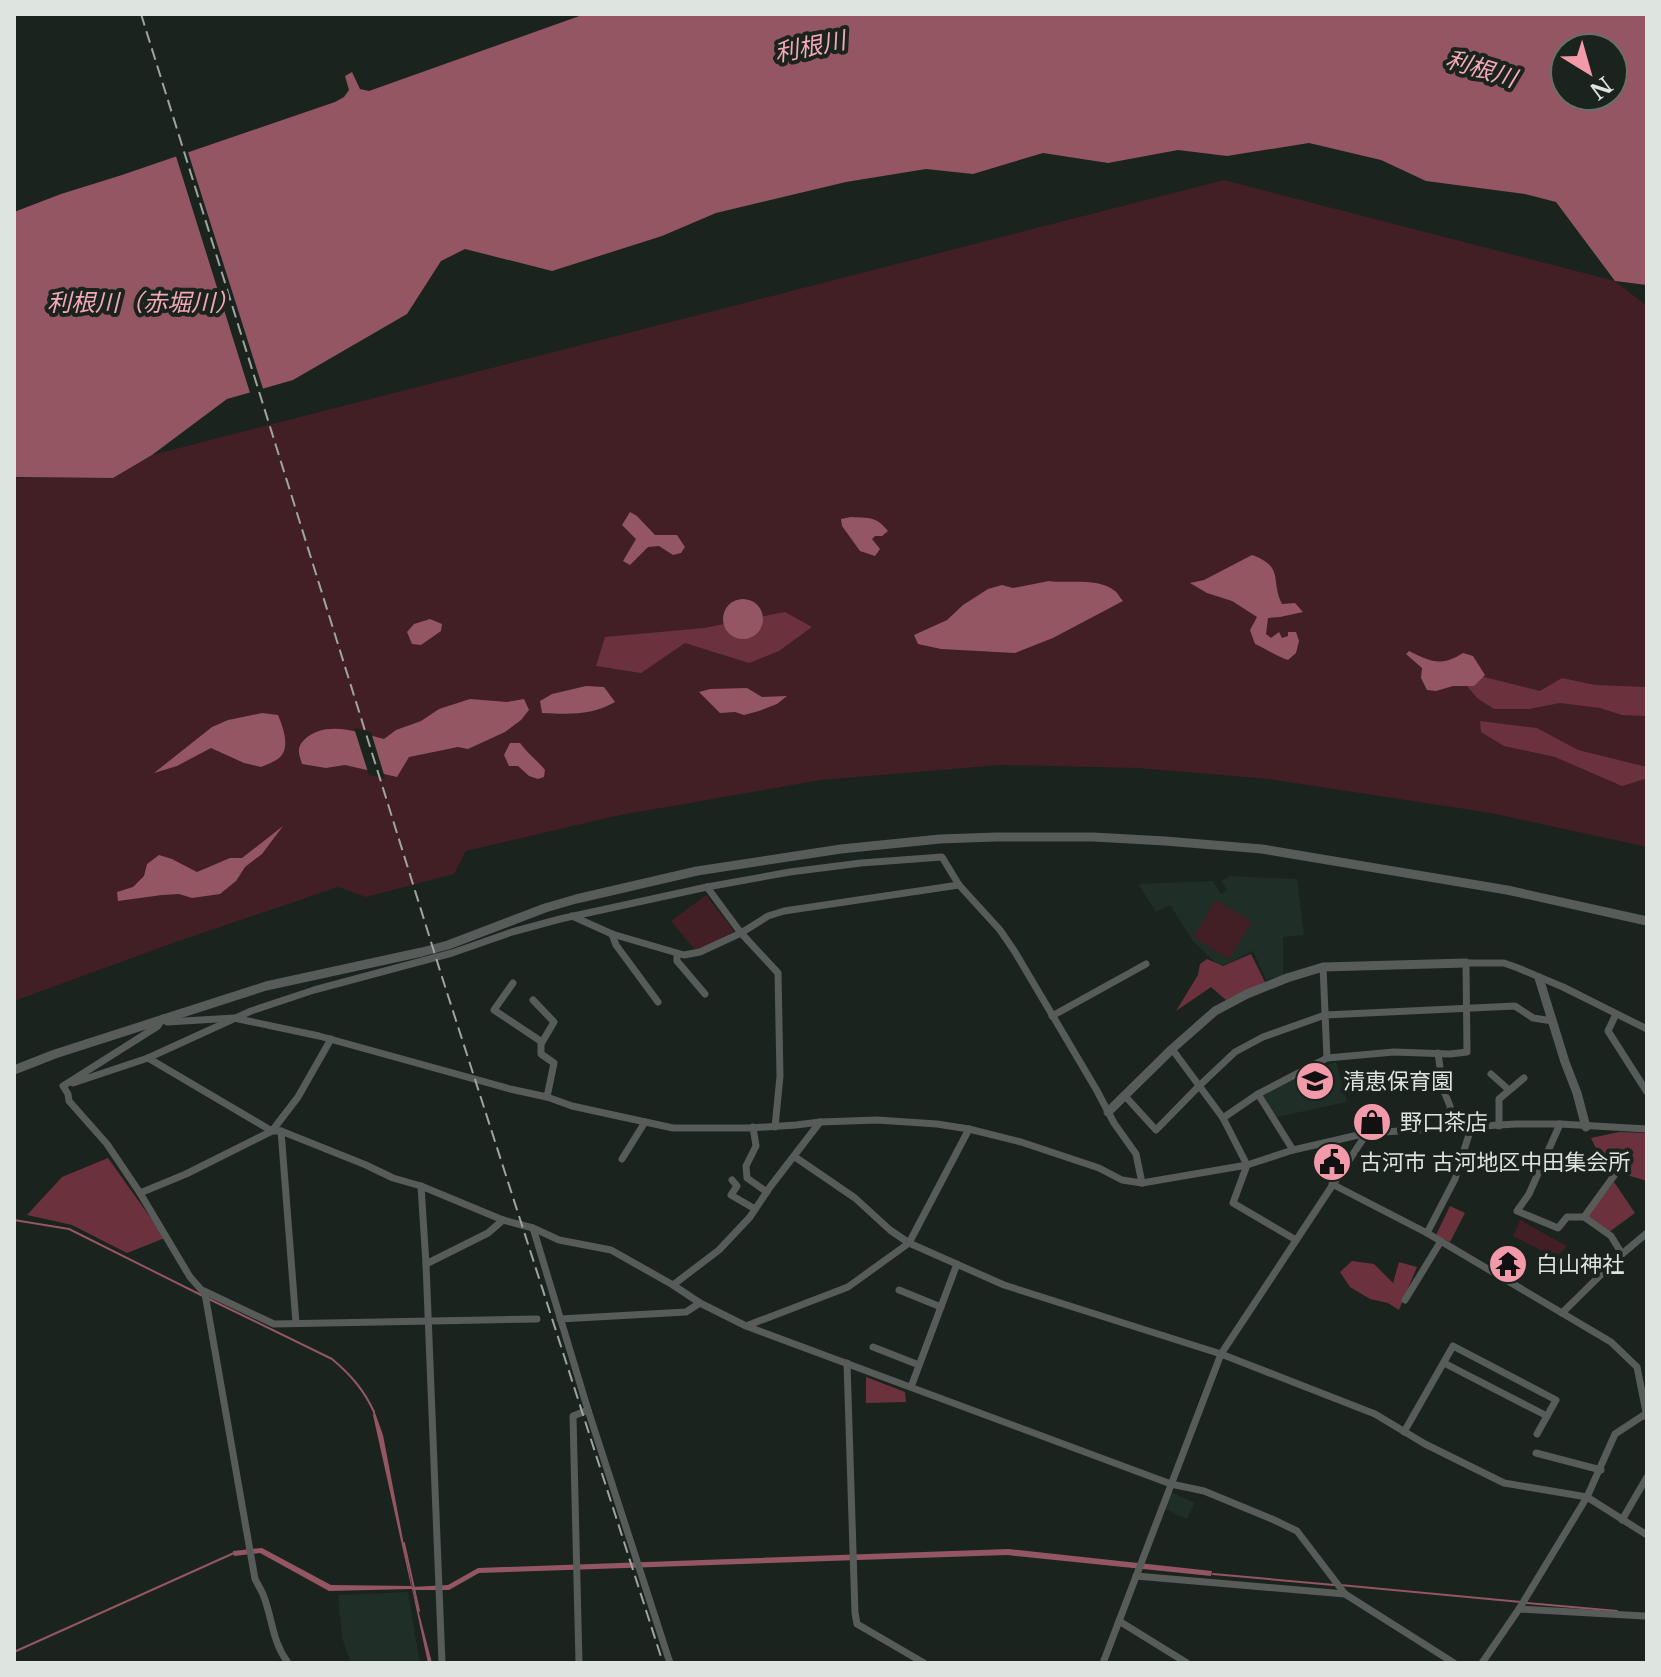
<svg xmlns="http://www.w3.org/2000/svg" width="1661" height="1677" font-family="'Libre Baskerville','Noto Sans JP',serif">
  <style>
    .built { fill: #1f2e26 }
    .green { fill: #421e25 }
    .forest { fill: #6b323e }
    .water { fill: #935662; fill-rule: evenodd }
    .pier { fill: #1a231e }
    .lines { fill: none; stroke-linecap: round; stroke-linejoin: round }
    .stream { stroke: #935662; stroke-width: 2 }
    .minor { stroke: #575b59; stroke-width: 7 }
    .tertiary { stroke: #575b59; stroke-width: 9 }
    .rail { stroke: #9ea5a1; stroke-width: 2; stroke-dasharray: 12 6; stroke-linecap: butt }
    .labels { text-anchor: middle; stroke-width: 8; stroke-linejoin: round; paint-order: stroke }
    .poi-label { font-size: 22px; fill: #dee4e0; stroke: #1a231e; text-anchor: start }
    .water-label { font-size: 24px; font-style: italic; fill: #f4a9b6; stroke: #1a231e }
  </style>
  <rect width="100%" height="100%" fill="#1a231e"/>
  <!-- built -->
  <g class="built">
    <path d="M1230 876 1297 879 1304 935 1283 937V975L1266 980 1253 951 1220 967 1193 941 1170 905 1156 912 1138 884 1213 881 1221 894 1227 890 1221 881Z"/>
    <path d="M1336 1062 1347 1102 1277 1117 1262 1094 1314 1069Z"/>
    <path d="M1171 1492 1195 1503 1187 1519 1163 1508Z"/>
    <path d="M408 1592 420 1663H351L342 1638 338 1595Z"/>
  </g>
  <!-- green -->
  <g class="green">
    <path d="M1224 180 1615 281 1647 306V847L1491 813 1269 779 1137 768 999 765 821 780 615 816 466 851 454 874 366 897 338 887 173 943 14 1001V478H113L152 455Z"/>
    <path d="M706 895 734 931 711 944 695 950 671 921Z"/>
    <path d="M1216 900 1252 922 1229 959 1193 937Z"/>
    <path d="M1520 1220 1567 1246 1556 1258 1513 1236Z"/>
  </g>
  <!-- forest -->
  <g class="forest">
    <path d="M785 612 812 627 779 651 749 663 685 643 641 673 596 666 605 637 704 628Z"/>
    <path d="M1480 676 1540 691 1562 678 1595 685 1647 687V716L1622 715 1600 708 1560 703 1529 709H1494L1477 698 1467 686Z"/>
    <path d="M1480 721 1537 728 1578 750 1647 767V779H1645L1622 786 1555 757 1504 746 1481 732Z"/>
    <path d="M1251 954 1265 982 1226 1000 1211 987 1176 1011 1198 975 1200 964 1207 959 1223 966Z"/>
    <path d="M1619 1132 1647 1133V1181L1606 1169 1591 1138Z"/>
    <path d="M108 1158 165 1238 127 1253 72 1225 27 1215 62 1177Z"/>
    <path d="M1614 1182 1635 1213 1609 1232 1587 1216Z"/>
    <path d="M1450 1206 1465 1213 1450 1242 1436 1235Z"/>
    <path d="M1352 1261 1374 1264 1393 1283 1399 1262 1417 1267 1399 1310 1388 1303 1370 1299 1350 1287 1340 1272Z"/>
    <path d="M866 1377 905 1392 906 1402 866 1403Z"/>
  </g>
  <!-- water -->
  <g class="water">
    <path d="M585 14H1647V285L1615 281 1556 202 1525 194 1426 181 1381 160 1309 143 1227 156 1178 150 1108 163 1043 153 973 174 926 169 846 182 716 213 662 236 552 271 465 249 441 261 407 314 293 380 227 399 152 455 113 478 14 477V212L61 194 122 175 335 102 344 97 349 90 345 76 352 72 360 89 369 91ZM1565 48H1613V96H1565Z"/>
    <path d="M630 512 637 516 655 535H677L685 547 681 553 673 555 659 546 648 547 630 565 623 561 636 539 622 525Z"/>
    <path d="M851 517C869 518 876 516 888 531L882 536H875L872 539 880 549 875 556 860 551 842 526 841 519Z"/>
    <path d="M1252 555C1285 567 1270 580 1282 604L1295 603 1303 612 1280 617 1268 618 1266 634 1271 638 1279 632 1282 638 1288 636V632H1296L1299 641 1296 653 1288 660C1276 656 1266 649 1255 644L1250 630 1257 617 1232 601 1207 593 1190 583 1204 580Z"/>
    <path d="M1049 581C1068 584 1098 577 1115 591 1118 593 1120 598 1123 601L1053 638 1015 653 941 649 918 644 914 635 947 620 963 605 988 589 1002 585 1013 588Z"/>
    <circle cx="743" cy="619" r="20"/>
    <path d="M430 619 442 624 441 631 421 645 412 644 407 632 414 624Z"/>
    <path d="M1409 651C1431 662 1441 667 1463 653L1473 656 1485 675 1474 686H1453L1436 691 1427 690 1421 678 1422 668 1406 654Z"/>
    <path d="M586 686 604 687 615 702C590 716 569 714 542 713L540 701 552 694Z"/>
    <path d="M747 688 762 697 787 696 777 704 759 711 744 715 735 712 720 713 699 692 710 689Z"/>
    <path d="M470 699 507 702 524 699 529 710 521 720 505 732 468 749 458 747 409 757 397 777 345 765 326 768 302 764C299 754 296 748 304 740 326 719 359 733 384 739L396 730 421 721 439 709Z"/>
    <path d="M262 713 278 715C283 727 291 748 279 758 274 762 266 765 261 767L244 763 211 748 177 766 154 773 212 727 228 720Z"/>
    <path d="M510 743H520C527 753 537 760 545 770L544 777 538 779 529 776 518 766H509L504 755Z"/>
    <path d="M283 826 262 854 245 867 236 881 220 894 192 898 179 894 162 895 118 901 117 892 133 887 144 876 147 864 159 855 172 859 197 872 230 858H242Z"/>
    <path d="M374 1410 383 1435 412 1587 448 1585 478 1568 1008 1549 1212 1571 1211 1576 1007 1555 479 1573 449 1590H413L432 1663H428L412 1589 329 1591 260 1553 234 1556 233 1551 262 1548 331 1585 411 1586 373 1415Z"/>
  </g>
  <!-- pier -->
  <g class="pier">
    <path d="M187 149 264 392 251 396 175 153Z"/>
    <path d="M354 728 371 732 385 778 369 775Z"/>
  </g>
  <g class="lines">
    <!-- stream -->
    <g class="stream">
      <path d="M14 1220 69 1229 203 1296"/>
      <path d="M209 1299 332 1359C351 1375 364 1390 374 1412"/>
      <path d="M404 1543 419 1611"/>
      <path d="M1213 1574 1334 1585"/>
      <path d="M1340 1585 1521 1602"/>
      <path d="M1527 1603 1617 1611"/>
      <path d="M14 1652 234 1553"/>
    </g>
    <!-- minor -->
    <g class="minor">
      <path d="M572 916 612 934 684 955 700 952 741 933 707 887"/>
      <path d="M612 934 616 945 658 1002"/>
      <path d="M677 954V961L705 994"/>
      <path d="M1323 967 1327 1058"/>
      <path d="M513 983 494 1010 542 1042"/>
      <path d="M533 1000 554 1022 541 1044V1054L554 1063 547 1097"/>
      <path d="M1616 1014 1608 1031 1647 1092"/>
      <path d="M1052 1016 1146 964"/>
      <path d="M1172 1049 1223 1118 1247 1165 1233 1203 1296 1240"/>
      <path d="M1438 1053 1443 1089 1450 1106 1451 1129"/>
      <path d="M148 1058 272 1131H281L366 1165 393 1178 421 1186 503 1220 533 1228 559 1240 611 1250 673 1285 700 1303 746 1326 1171 1484 1204 1491 1272 1519 1297 1531 1345 1594 1454 1663"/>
      <path d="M1491 1074 1509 1090"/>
      <path d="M73 1083 148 1058 251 1011 314 990 452 953 512 932 560 919 707 887 790 872 861 863 942 857 959 885 1000 930 1015 952 1096 1089 1114 1123 1136 1154 1142 1183"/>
      <path d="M1258 1094 1293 1150"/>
      <path d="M1125 1096 1156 1130 1199 1086 1235 1052 1263 1037 1325 1015 1515 1006 1533 1018 1553 1021"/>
      <path d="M1223 1118 1258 1094 1327 1058 1394 1052 1450 1054 1467 1052 1466 963H1504L1518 968 1563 987 1647 1029"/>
      <path d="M1560 1124 1529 1194 1517 1211 1558 1228 1567 1217H1584L1616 1173"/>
      <path d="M1499 1126V1099L1524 1078"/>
      <path d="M753 1127 756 1146 746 1166 747 1178 767 1192"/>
      <path d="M775 1127 780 1076 778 973 741 933 768 916 784 911 959 885"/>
      <path d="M281 1131 296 1323"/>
      <path d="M795 1157 855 1198 890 1230 909 1243 1004 1285 1221 1354 1375 1414 1425 1444 1504 1483 1587 1497 1647 1535"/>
      <path d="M622 1159 645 1122"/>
      <path d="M732 1180 737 1186 731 1195 755 1209"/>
      <path d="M1332 1184 1427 1233 1611 1342 1637 1367 1647 1417"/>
      <path d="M421 1186 426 1264 442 1663"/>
      <path d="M140 1193 186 1174 272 1131 298 1097 331 1039"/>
      <path d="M1584 1217 1611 1236 1622 1254"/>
      <path d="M533 1228 588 1410 670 1663"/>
      <path d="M1427 1233 1455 1179 1471 1128"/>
      <path d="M426 1264 488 1233 503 1220"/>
      <path d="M673 1285 719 1250 750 1217 770 1187 820 1122"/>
      <path d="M899 1290 941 1307"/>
      <path d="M204 1291 274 1324 537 1319"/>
      <path d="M1405 1300 1441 1241"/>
      <path d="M1562 1313 1622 1254 1647 1233"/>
      <path d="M560 1319 686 1312 700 1303"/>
      <path d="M746 1326 848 1287 909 1243 969 1129"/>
      <path d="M873 1347 919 1365"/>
      <path d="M847 1363 855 1613 857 1624 924 1663"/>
      <path d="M1444 1363 1547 1416"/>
      <path d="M911 1387 957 1264"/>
      <path d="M1404 1432 1453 1346 1556 1400 1537 1434"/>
      <path d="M1536 1453 1601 1470"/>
      <path d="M1622 1520 1647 1477"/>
      <path d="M1136 1576 1345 1594"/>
      <path d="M1519 1609 1644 1616"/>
      <path d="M1119 1621 1187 1663"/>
      <path d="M288 1663C272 1641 273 1621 264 1597 262 1591 258 1585 255 1579L205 1294 190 1277 140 1193 107 1144 69 1101 68 1094 63 1086 158 1026 163 1018 167 1022 234 1018 319 1036 510 1089 547 1097 572 1106 673 1128H749L796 1125 820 1122 877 1120 937 1124 969 1129 1021 1142 1099 1168 1122 1180 1142 1183 1247 1165 1293 1150 1367 1133 1516 1124H1560L1647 1129"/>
      <path d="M579 1663 573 1416 588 1410"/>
      <path d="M1103 1663 1221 1354 1367 1133"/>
      <path d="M1482 1663 1519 1609 1587 1497 1615 1434 1647 1413"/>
    </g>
    <!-- tertiary -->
    <g class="tertiary">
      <path d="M1539 978 1565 1062 1577 1093 1586 1127"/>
      <path d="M14 1070 55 1054 266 986 422 952 448 945 545 908 576 899 697 871 841 849 940 839 996 837H1093L1165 841 1262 849 1507 890 1647 921"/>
      <path d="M1108 1112 1172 1049 1215 1011 1247 994 1287 978 1323 967 1466 963"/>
    </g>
    <!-- rail -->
    <path class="rail" d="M141 14 442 977 663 1663"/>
  </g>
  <!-- icons -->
  <defs>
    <symbol id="school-disc" viewBox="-11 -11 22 22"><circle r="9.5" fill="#f39aaa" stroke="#1a231e"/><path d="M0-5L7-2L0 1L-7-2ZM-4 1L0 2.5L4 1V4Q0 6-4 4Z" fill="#111"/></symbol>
    <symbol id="shop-disc" viewBox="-11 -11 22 22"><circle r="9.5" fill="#f39aaa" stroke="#1a231e"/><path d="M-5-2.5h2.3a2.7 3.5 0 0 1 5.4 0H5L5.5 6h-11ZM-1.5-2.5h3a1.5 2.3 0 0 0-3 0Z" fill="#111"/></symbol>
    <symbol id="civic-disc" viewBox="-11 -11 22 22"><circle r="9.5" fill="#f39aaa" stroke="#1a231e"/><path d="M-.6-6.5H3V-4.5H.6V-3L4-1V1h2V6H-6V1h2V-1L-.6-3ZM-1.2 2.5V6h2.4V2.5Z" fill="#111"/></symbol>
    <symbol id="temple-disc" viewBox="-11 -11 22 22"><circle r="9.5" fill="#f39aaa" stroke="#1a231e"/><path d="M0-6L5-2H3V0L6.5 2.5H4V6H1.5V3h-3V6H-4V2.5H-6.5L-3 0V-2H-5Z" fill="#111"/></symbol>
  </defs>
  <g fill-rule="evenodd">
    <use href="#school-disc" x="1293" y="1059" width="44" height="44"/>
    <use href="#shop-disc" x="1350" y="1100" width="44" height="44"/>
    <use href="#civic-disc" x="1310" y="1140" width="44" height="44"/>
    <use href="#temple-disc" x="1486" y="1242" width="44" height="44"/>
  </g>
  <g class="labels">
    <!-- poi labels -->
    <g class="poi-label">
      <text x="1343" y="1089">清恵保育園</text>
      <text x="1400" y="1130">野口茶店</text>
      <text x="1360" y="1170">古河市 古河地区中田集会所</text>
      <text x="1536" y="1272">白山神社</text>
    </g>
    <!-- water labels -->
    <g class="water-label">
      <text transform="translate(810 47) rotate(-11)" y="8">利根川</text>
      <text transform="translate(1481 69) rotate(17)" y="8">利根川</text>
      <text x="143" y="311">利根川（赤堀川）</text>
    </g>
  </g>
  <!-- border -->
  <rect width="1661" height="1677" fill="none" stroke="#dee4e0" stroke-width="32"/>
  <!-- north arrow -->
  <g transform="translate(1589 72) rotate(143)"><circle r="38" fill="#1a231e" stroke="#68706c" stroke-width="2"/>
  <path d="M0-6L14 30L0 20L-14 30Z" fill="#f39aaa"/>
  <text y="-12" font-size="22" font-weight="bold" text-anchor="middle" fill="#dee4e0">N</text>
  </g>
</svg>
